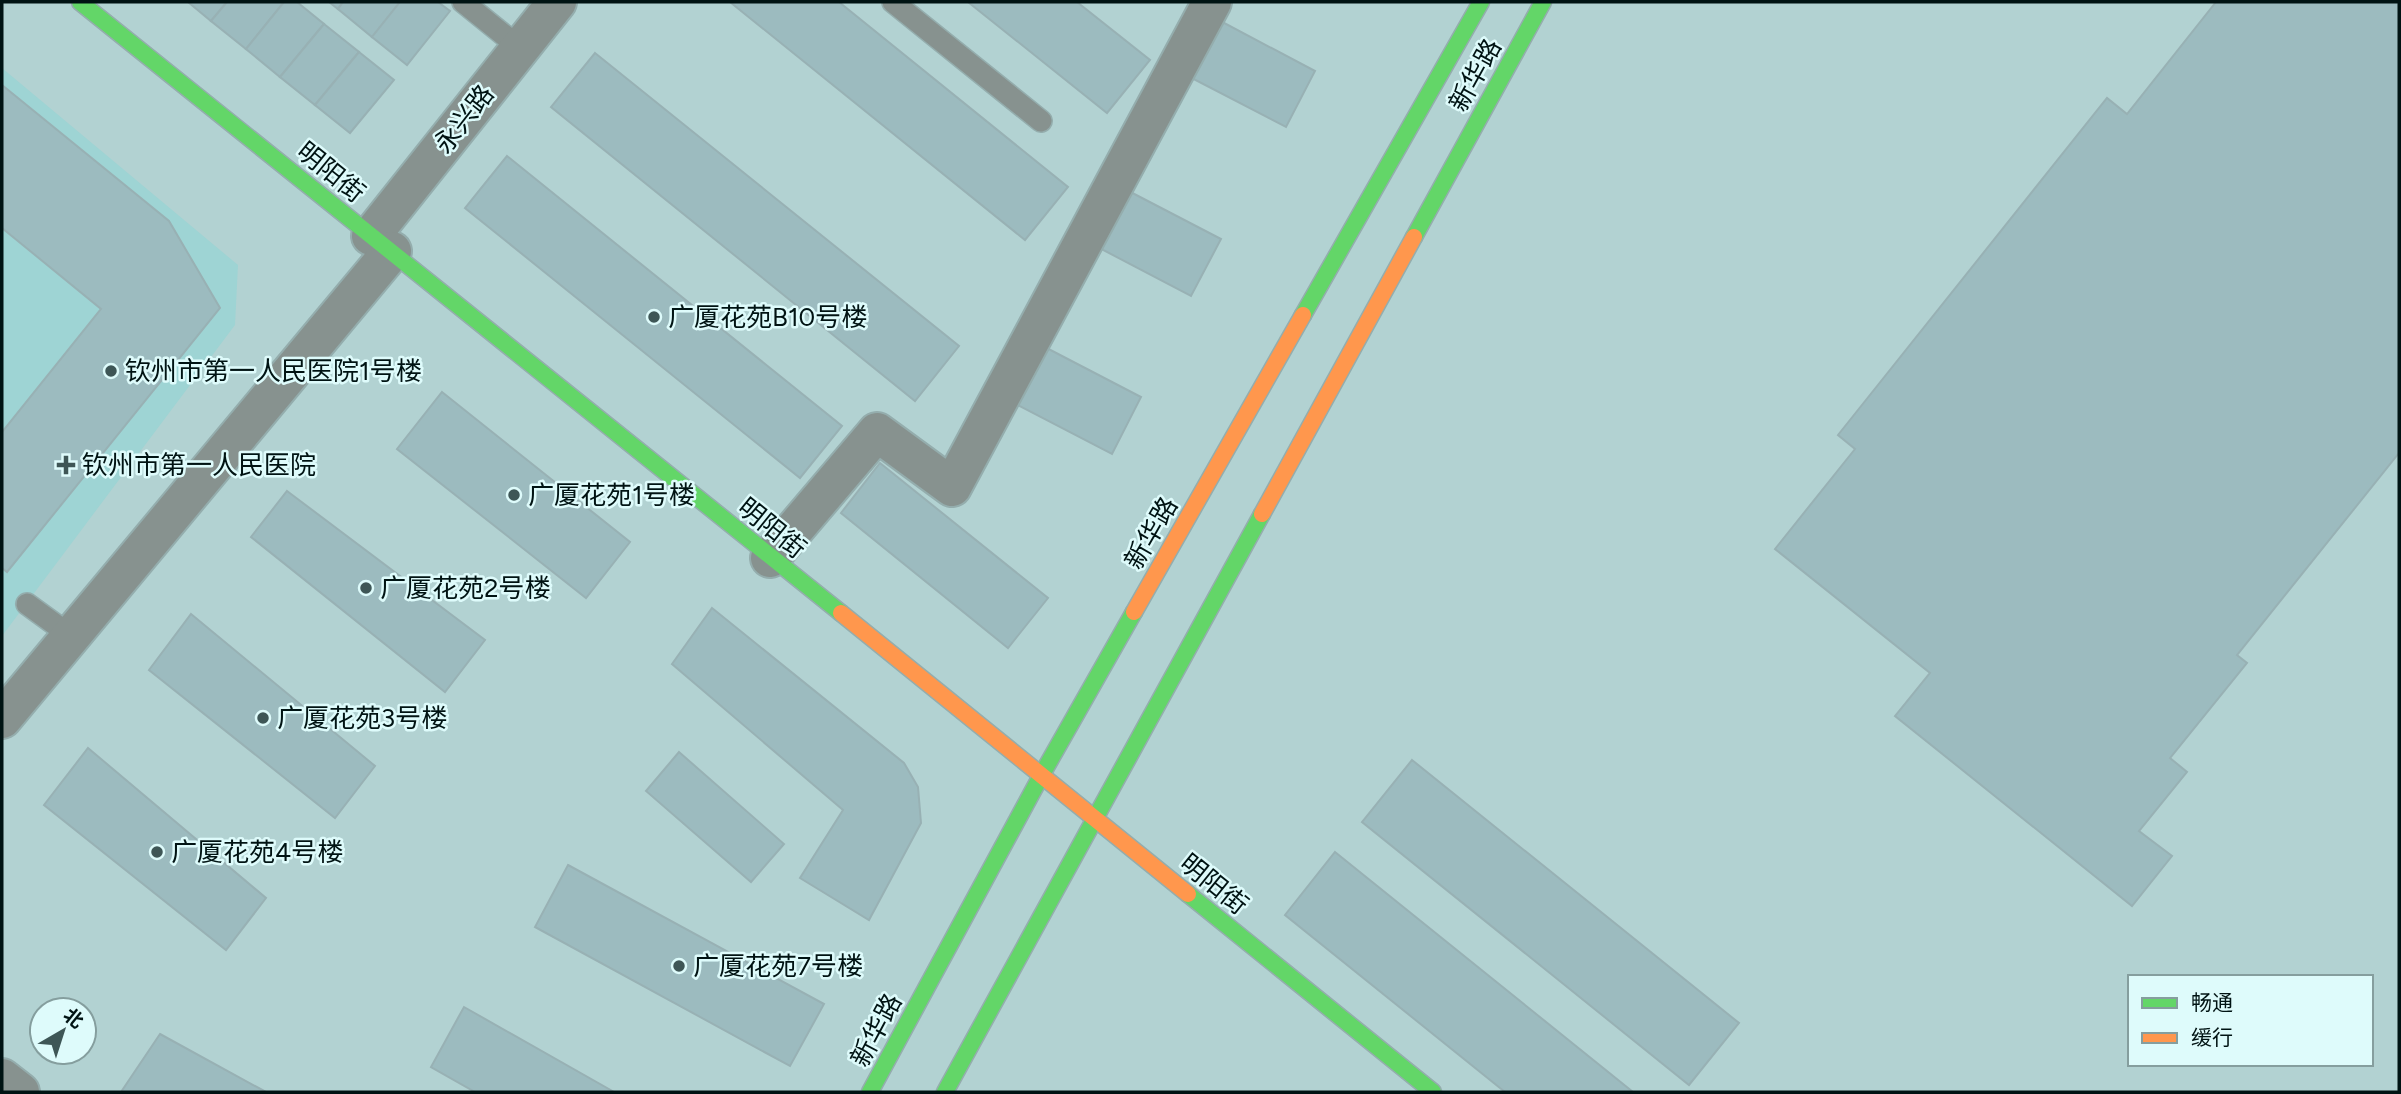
<svg xmlns="http://www.w3.org/2000/svg" width="2401" height="1094" font-family="Figtree,'Noto Sans SC',sans-serif">
  <style>
    .built { fill: #9ed4d4 }
    .building { fill: #9cbbbf; stroke: #98b1b4; stroke-width: 2 }
    .lines { fill: none; stroke-linecap: round; stroke-linejoin: round }
    .lane-casing { stroke: #94adad; stroke-width: 24 }
    .street-casing { stroke: #94adad; stroke-width: 42 }
    .fast-casing { stroke: #94adad; stroke-width: 19 }
    .slow-casing { stroke: #94adad; stroke-width: 19 }
    .lane { stroke: #87928f; stroke-width: 21 }
    .street { stroke: #87928f; stroke-width: 38 }
    .fast { stroke: #63d668; stroke-width: 16 }
    .slow { stroke: #ff974d; stroke-width: 16 }
    .poi-dot { fill: #3e5656; stroke: #defbfb; stroke-width: 2.5 }
    .labels { text-anchor: middle; stroke-width: 5; stroke-linejoin: round; paint-order: stroke }
    .street-label { font-size: 26px; fill: #001313; stroke: #defbfb }
    .poi-label { font-size: 26px; fill: #001313; stroke: #defbfb; text-anchor: start }
  </style>
  <rect width="100%" height="100%" fill="#b2d2d2"/>
  <!-- built -->
  <path class="built" d="M2 68 238 265 235 325 2 636Z"/>
  <!-- building -->
  <g class="building">
    <path d="M188 2H227L211 21Z"/>
    <path d="M227 2H284L246 49 211 21Z"/>
    <path d="M284 2H297L324 24 280 77 246 49Z"/>
    <path d="M329 2H343L338 9Z"/>
    <path d="M343 2H400L372 37 338 9Z"/>
    <path d="M400 2H438L450 11 407 65 372 37Z"/>
    <path d="M730 2H839L1068 187 1025 240Z"/>
    <path d="M968 2H1077L1150 60 1107 113Z"/>
    <path d="M2216 2H2399V453L2237 655 2247 663 2170 758 2187 772 2139 831 2172 856 2132 906 1895 716 1930 673 1775 549 1855 449 1838 435 2107 98 2127 114Z"/>
    <path d="M1211 16 1315 71 1286 127 1182 73Z"/>
    <path d="M324 24 359 52 315 105 280 77Z"/>
    <path d="M359 52 394 80 350 133 315 105Z"/>
    <path d="M595 53 959 346 915 401 551 107Z"/>
    <path d="M2 85 169 221 220 308 7 572 2 568V432L101 309 2 228Z"/>
    <path d="M507 156 842 426 800 478 465 208Z"/>
    <path d="M1117 185 1221 239 1191 296 1088 242Z"/>
    <path d="M1037 343 1141 397 1112 454 1008 400Z"/>
    <path d="M442 392 630 542 586 598 397 449Z"/>
    <path d="M880 463 1048 598 1008 648 841 513Z"/>
    <path d="M287 491 485 640 445 692 251 537Z"/>
    <path d="M712 608 904 763 918 787 921 823 869 920 800 878 843 810 672 664Z"/>
    <path d="M191 614 375 766 335 818 149 670Z"/>
    <path d="M88 748 266 898 226 950 44 805Z"/>
    <path d="M679 752 784 844 751 882 646 791Z"/>
    <path d="M1412 760 1739 1023 1689 1085 1362 822Z"/>
    <path d="M1335 852 1633 1092H1505L1285 915Z"/>
    <path d="M568 865 824 1004 790 1066 535 927Z"/>
    <path d="M464 1007 614 1092H475L431 1067Z"/>
    <path d="M160 1034 266 1092H121Z"/>
  </g>
  <g class="lines">
    <defs>
      <g id="lane">
        <path d="M463 2 520 48"/>
        <path d="M893 2 1041 121"/>
        <path d="M27 604 71 636"/>
      </g>
      <g id="street">
        <path d="M371 236 557 2"/>
        <path d="M770 558 877 432 952 487 1212 2"/>
        <path d="M2 719 392 251"/>
        <path d="M2 1078 20 1092"/>
      </g>
      <g id="fast">
        <path d="M80 2 841 613"/>
        <path d="M1414 237 1543 2"/>
        <path d="M1303 315 1481 2"/>
        <path d="M1188 894 1433 1092"/>
        <path d="M870 1092 1041 776 1134 612"/>
        <path d="M945 1092 1262 514"/>
      </g>
      <g id="slow">
        <path d="M1262 514 1414 237"/>
        <path d="M1134 612 1303 315"/>
        <path d="M841 613 1188 894"/>
      </g>
    </defs>
    <!-- lane casing -->
    <use href="#lane" class="lane-casing"/>
    <!-- street casing -->
    <use href="#street" class="street-casing"/>
    <!-- fast casing -->
    <use href="#fast" class="fast-casing"/>
    <!-- slow casing -->
    <use href="#slow" class="slow-casing"/>
    <!-- lane -->
    <use href="#lane" class="lane"/>
    <!-- street -->
    <use href="#street" class="street"/>
    <!-- fast -->
    <use href="#fast" class="fast"/>
    <!-- slow -->
    <use href="#slow" class="slow"/>
  </g>
  <!-- markers -->
  <g class="poi-dot">
    <circle cx="654" cy="317" r="7"/>
    <circle cx="111" cy="371" r="7"/>
    <path d="M62.5 454.5h7v7h7v7h-7v7h-7v-7h-7v-7h7z"/>
    <circle cx="514" cy="495" r="7"/>
    <circle cx="366" cy="588" r="7"/>
    <circle cx="263" cy="718" r="7"/>
    <circle cx="157" cy="852" r="7"/>
    <circle cx="679" cy="966" r="7"/>
  </g>
  <g class="labels">
    <!-- street labels -->
    <g class="street-label">
      <text transform="translate(1475 75) rotate(-61)" y="9">新华路</text>
      <text transform="translate(464 119) rotate(-52)" y="9">永兴路</text>
      <text transform="translate(331 172) rotate(39)" y="9">明阳街</text>
      <text transform="translate(772 528) rotate(39)" y="9">明阳街</text>
      <text transform="translate(1151 533) rotate(-60)" y="9">新华路</text>
      <text transform="translate(1214 884) rotate(39)" y="9">明阳街</text>
      <text transform="translate(876 1030) rotate(-62)" y="9">新华路</text>
    </g>
    <!-- poi labels -->
    <g class="poi-label">
      <text x="668" y="326">广厦花苑B10号楼</text>
      <text x="125" y="380">钦州市第一人民医院1号楼</text>
      <text x="82" y="474">钦州市第一人民医院</text>
      <text x="528" y="504">广厦花苑1号楼</text>
      <text x="380" y="597">广厦花苑2号楼</text>
      <text x="277" y="727">广厦花苑3号楼</text>
      <text x="171" y="861">广厦花苑4号楼</text>
      <text x="693" y="975">广厦花苑7号楼</text>
    </g>
  </g>
  <!-- border -->
  <rect width="2401" height="1094" fill="none" stroke="#001313" stroke-width="7"/>
  <!-- legend -->
  <rect x="2128" y="975" width="245" height="91" fill="#defbfb" stroke="#859e9e" stroke-width="2"/>
  <rect x="2142" y="998" width="35" height="10" fill="#63d668" stroke="#859e9e" stroke-width="2"/>
  <text x="2191" y="1010" font-size="21" fill="#001313">畅通</text>
  <rect x="2142" y="1033" width="35" height="10" fill="#ff974d" stroke="#859e9e" stroke-width="2"/>
  <text x="2191" y="1045" font-size="21" fill="#001313">缓行</text>
  <!-- north arrow -->
  <g transform="translate(63 1031) rotate(39)"><circle r="33" fill="#defbfb" stroke="#859e9e" stroke-width="2"/>
  <path d="M0-5L12 26L0 18L-12 26Z" fill="#3e5656"/>
  <text y="-10" font-size="19" font-weight="bold" text-anchor="middle" fill="#001313">北</text>
  </g>
</svg>
